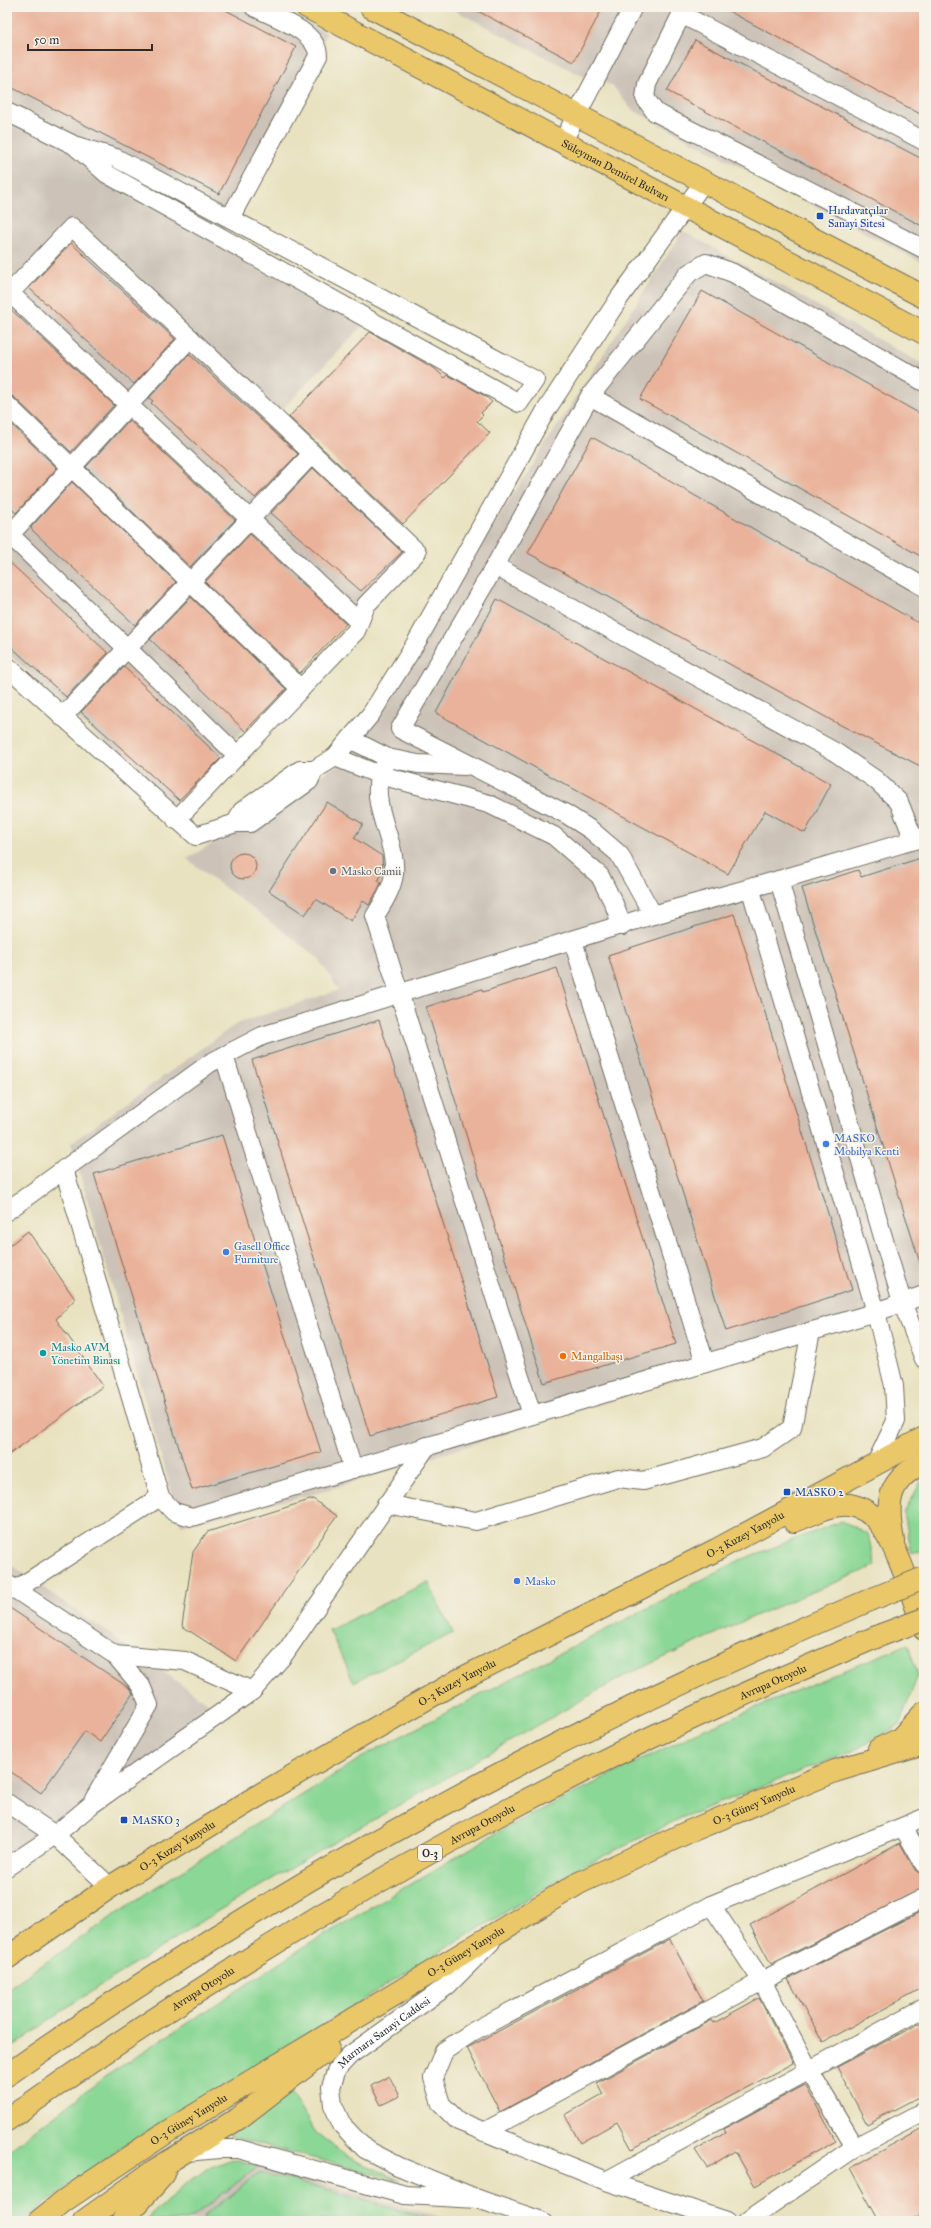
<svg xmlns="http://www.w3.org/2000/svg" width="931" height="2228" font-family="'IM FELL Great Primer',serif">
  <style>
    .industrial { fill: #ccc2b8 }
    .green { fill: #8bd795; stroke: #5b8160 }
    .building { fill: #eab29a }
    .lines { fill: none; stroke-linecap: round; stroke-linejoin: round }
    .minor-casing { stroke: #6e6b5f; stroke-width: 20 }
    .major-casing { stroke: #6e6b5f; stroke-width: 24 }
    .highway-casing { stroke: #6e6b5f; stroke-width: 24 }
    .minor { stroke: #fff; stroke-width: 18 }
    .major { stroke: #eac769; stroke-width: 22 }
    .highway { stroke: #eac769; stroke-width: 22 }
    .highway-bridge-casing { stroke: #6e6b5f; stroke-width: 24; stroke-linecap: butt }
    .highway-bridge { stroke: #eac769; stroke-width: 22 }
    .transit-dot { fill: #1a4fb4; stroke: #f7f3e8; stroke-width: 1.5 }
    .worship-dot { fill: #6b7280; stroke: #f7f3e8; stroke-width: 1.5 }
    .shop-dot { fill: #3f7fe0; stroke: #f7f3e8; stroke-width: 1.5 }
    .culture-dot { fill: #0f9aa8; stroke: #f7f3e8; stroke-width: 1.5 }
    .food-dot { fill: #e8710a; stroke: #f7f3e8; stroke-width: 1.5 }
    .labels { text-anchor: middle; stroke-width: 3; stroke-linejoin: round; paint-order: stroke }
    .shield { fill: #f7f3e8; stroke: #686764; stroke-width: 1 }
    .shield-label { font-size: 10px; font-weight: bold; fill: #2b2b2b }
    .street-label { font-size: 11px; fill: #2b2b2b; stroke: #f7f3e8 }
    .transit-label { font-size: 11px; fill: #164399; stroke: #f7f3e8; text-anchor: start }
    .worship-label { font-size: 11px; fill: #5b616d; stroke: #f7f3e8; text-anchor: start }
    .shop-label { font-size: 11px; fill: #366cbe; stroke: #f7f3e8; text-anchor: start }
    .culture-label { font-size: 11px; fill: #0d838f; stroke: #f7f3e8; text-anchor: start }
    .food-label { font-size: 11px; fill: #c56008; stroke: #f7f3e8; text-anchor: start }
  </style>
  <rect width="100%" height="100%" fill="#f7f3e8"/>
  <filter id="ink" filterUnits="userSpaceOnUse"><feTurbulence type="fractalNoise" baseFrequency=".025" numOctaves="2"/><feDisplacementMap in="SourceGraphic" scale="8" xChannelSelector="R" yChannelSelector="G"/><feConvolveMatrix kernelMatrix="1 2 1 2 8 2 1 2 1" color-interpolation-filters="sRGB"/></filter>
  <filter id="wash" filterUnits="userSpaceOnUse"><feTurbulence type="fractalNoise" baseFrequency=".012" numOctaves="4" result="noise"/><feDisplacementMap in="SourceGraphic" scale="16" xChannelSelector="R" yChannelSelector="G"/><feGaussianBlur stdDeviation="0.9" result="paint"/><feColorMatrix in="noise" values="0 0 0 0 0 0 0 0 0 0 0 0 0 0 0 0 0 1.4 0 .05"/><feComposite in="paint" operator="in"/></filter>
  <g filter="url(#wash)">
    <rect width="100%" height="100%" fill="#e9e2c0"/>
    <!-- industrial -->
    <g class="industrial">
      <path d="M7 7H276L327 33 219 242 364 324 276 416 413 546 173 807 7 652Z"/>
      <path d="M448 7H924V264L631 109 612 85 588 79Z"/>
      <path d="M683 231 924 365V1302L318 1493 181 1525 71 1143 236 1024 339 990 318 958 187 859 340 763Z"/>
      <path d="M7 1562 225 1715 7 1873Z"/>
      <path d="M259 2166 456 2221H187Z"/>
    </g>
    <!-- green -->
    <g class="green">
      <path d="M924 1476V1550L912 1554 904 1513Z"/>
      <path d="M842 1521 868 1534 875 1566 752 1617 624 1676 352 1832 218 1911 69 2006 7 2051V1989L145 1894 369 1753 738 1561Z"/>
      <path d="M428 1582 453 1633 354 1682 329 1630Z"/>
      <path d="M908 1644 918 1675 899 1725 851 1752 681 1818 577 1869 420 1964 223 2087 118 2149 22 2221H7V2152L106 2076 304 1947 505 1828 695 1733Z"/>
      <path d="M290 2089 314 2131 346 2156 400 2181 229 2136Z"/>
      <path d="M233 2159 259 2166 187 2221H146L183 2186 208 2168Z"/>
      <path d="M260 2172 439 2221H205L203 2217Z"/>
    </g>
    <g id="blocks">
      <!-- building -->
      <g class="building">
        <path d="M7 7H220L296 47 219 194 7 85Z"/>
        <path d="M470 7H603L574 62Z"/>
        <path d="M721 7H913L924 13V116Z"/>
        <path d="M695 40 924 160V227L667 91Z"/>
        <path d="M71 243 175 339 134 384 29 288Z"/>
        <path d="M702 291 924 416V558L640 399Z"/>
        <path d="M7 306 114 405 71 452 14 397 7 395Z"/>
        <path d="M370 332 434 368 445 378 448 375 485 396 492 402 481 413 483 415 477 421 490 433 403 524 289 417Z"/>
        <path d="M189 354 298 454 255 498 151 403 153 401 149 398Z"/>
        <path d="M7 420 57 468 16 513 7 505Z"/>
        <path d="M129 420 235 520 190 567 86 467Z"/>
        <path d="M592 437 924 626V768L831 720 528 553Z"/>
        <path d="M313 468 402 552 361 591 271 513Z"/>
        <path d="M72 482 176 582 135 625 32 530 31 527Z"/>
        <path d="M250 534 346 624 300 673 205 582Z"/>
        <path d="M7 560 108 653 66 697 7 643Z"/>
        <path d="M191 597 286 689 245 731 150 639Z"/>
        <path d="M497 599 831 784 805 833 765 811 728 874 436 713Z"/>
        <path d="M124 667 221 758 179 800 81 712Z"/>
        <path d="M327 802 363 824 354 838 382 856 383 872 378 881 381 883 377 891 369 905 363 901 351 921 316 899 305 915 269 891Z"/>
        <circle cx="243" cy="866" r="13"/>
        <path d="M924 857V1266H921L802 888 858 870 861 877Z"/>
        <path d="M734 914 852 1290 726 1331 608 955Z"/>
        <path d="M557 968 676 1344 544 1383 426 1007 482 989 483 992Z"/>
        <path d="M379 1020 498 1397 370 1436 252 1060Z"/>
        <path d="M222 1135 321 1452 192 1490 94 1174Z"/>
        <path d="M28 1231 75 1299 56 1319 103 1386 7 1456V1247Z"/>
        <path d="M313 1499 337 1516 236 1661 182 1626 193 1552 207 1532Z"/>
        <path d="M7 1606 129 1688 133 1693 100 1742 85 1731 41 1793 7 1769Z"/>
        <path d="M900 1843 915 1870 924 1876V1888L771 1964 750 1925Z"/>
        <path d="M924 1910V1987L823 2042 788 1979Z"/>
        <path d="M670 1939 703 2001 500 2112 467 2048Z"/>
        <path d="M759 1998 793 2063 632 2149 617 2122 580 2143 565 2115 603 2094 597 2083 712 2020 714 2023Z"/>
        <path d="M924 2021V2094L867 2124 837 2067Z"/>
        <path d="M389 2076 400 2096 381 2105 371 2086Z"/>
        <path d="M805 2085 836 2141 755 2186 735 2151 707 2168 695 2150 725 2132 723 2129Z"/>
        <path d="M924 2127V2213L909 2221H879L850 2168Z"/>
      </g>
    </g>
  </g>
  <g filter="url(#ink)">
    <use href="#blocks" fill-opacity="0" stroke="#6e6b5f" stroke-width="1"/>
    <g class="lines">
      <defs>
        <g id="minor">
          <path d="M685 7 647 84 645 98 655 112 924 249"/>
          <path d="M681 14 924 141"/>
          <path d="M7 112 74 145 116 158 535 380 519 403 107 174 74 145"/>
          <path d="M563 141 633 7"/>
          <path d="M230 218 318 56C318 31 274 17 254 7"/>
          <path d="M10 293 359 622"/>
          <path d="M7 296 72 227 417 552 366 605 356 631 176 820"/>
          <path d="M590 396 924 587"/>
          <path d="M7 405 301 689"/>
          <path d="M7 532 237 755"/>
          <path d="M7 538 190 338"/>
          <path d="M495 566 835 752 876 780 899 802 914 840"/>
          <path d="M7 666 196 836 236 823H250L309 781 314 770"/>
          <path d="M62 717 312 454"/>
          <path d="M350 739 388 758 418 764 465 766"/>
          <path d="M335 757 380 775 489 804 554 836 600 876 614 904 622 926"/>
          <path d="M388 758C385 763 382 769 380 774 370 808 397 841 394 874 392 889 383 903 375 916L532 1415"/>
          <path d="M236 823 242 811 300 770H314L335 757 371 714 417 641 545 412 620 297 703 183"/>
          <path d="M779 880 902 1302 924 1359"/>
          <path d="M750 887 876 1312 894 1386 896 1421 876 1463"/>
          <path d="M653 915 619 854 591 830 566 814 400 729 495 566 590 396 689 273 706 263 733 273 924 382"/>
          <path d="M573 941 705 1363"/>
          <path d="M224 1056 353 1469"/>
          <path d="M64 1169 160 1497 174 1512 192 1517 876 1312 924 1295"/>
          <path d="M7 1211 210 1063 262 1036 653 915 779 880 924 837"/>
          <path d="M386 1504 476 1521 618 1478 643 1481 763 1448 792 1428 811 1331"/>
          <path d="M7 1584 115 1655 185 1661 252 1691"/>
          <path d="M15 1590 160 1497"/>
          <path d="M94 1799 149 1705 141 1686 115 1655"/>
          <path d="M7 1803 55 1835 110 1887"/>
          <path d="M903 1827 924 1864"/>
          <path d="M7 1867 55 1835 91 1805 252 1691 283 1656 427 1446"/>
          <path d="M711 1905 762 1981 809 2070 855 2147"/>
          <path d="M484 2132 762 1981 924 1898"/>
          <path id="s1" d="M185 2152 220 2149H239L405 2195 478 2199 398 2166 365 2149 342 2125 333 2105 331 2087 337 2069 350 2055 447 1986 491 1942"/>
          <path d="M606 2181 924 2008"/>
          <path d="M478 2199 542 2221"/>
          <path d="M727 2221 606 2181 458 2121 441 2104 433 2078 444 2051 474 2031 711 1905 924 1818"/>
          <path d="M747 2221 855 2147 924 2111"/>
        </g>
        <g id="major">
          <path id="s2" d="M307 7 924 333"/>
          <path d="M371 7 924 297"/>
          <path d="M794 1521C812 1515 830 1503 850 1505 862 1507 873 1515 880 1524 898 1546 914 1602 924 1629"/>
          <path d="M893 1541C886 1503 886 1481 924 1462"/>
          <path d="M879 1749 900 1739 924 1713"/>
          <path id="s3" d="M7 1958 110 1887 256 1797 459 1680 716 1550 924 1438"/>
          <path id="s4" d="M39 2221 65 2200 167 2132 579 1883 688 1832 835 1771 924 1744"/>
          <path d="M84 2221 155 2170 239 2118 328 2049"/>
          <path d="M122 2221 164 2174"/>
        </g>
        <g id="highway">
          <path d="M7 2075C277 1885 565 1727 870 1600"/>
          <path id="s5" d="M7 2120C194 1987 392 1867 597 1764 690 1717 785 1676 881 1635"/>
        </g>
      </defs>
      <!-- minor casing -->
      <use href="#minor" class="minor-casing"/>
      <!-- major casing -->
      <use href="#major" class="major-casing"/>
      <!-- highway casing -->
      <use href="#highway" class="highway-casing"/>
      <!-- minor -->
      <use href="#minor" class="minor"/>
      <!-- major -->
      <use href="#major" class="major"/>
      <!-- highway -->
      <use href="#highway" class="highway"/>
      <defs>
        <g id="highway-bridge">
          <path d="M870 1600 924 1578"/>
          <path d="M881 1635 924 1619"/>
        </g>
      </defs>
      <!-- highway-bridge casing -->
      <use href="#highway-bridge" class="highway-bridge-casing"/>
      <!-- highway-bridge -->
      <use href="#highway-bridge" class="highway-bridge"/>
    </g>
  </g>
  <!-- markers -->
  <g class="transit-dot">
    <rect x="816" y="212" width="8" height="8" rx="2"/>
    <rect x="783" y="1488" width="8" height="8" rx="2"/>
    <rect x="120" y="1816" width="8" height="8" rx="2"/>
  </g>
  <circle class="worship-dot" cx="333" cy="871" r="4"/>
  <g class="shop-dot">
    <circle cx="826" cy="1144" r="4"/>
    <circle cx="226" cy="1252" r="4"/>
    <circle cx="517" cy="1581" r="4"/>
  </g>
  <circle class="culture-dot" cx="43" cy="1353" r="4"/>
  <circle class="food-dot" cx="563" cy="1356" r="4"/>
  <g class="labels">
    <!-- shield labels -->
    <rect class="shield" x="418" y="1845" width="24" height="16" rx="3"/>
    <g class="shield-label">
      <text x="430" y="1857">O-3</text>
    </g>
    <!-- street labels -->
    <g class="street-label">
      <text dy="4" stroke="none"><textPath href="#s2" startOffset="349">Süleyman Demirel Bulvarı</textPath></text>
      <text dy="4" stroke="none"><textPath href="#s3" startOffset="852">O-3 Kuzey Yanyolu</textPath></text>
      <text dy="4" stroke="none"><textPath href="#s5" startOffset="884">Avrupa Otoyolu</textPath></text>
      <text dy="4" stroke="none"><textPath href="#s3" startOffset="528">O-3 Kuzey Yanyolu</textPath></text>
      <text dy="4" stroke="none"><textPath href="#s4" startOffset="829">O-3 Güney Yanyolu</textPath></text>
      <text dy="4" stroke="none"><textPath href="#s5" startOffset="560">Avrupa Otoyolu</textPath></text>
      <text dy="4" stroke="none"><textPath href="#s3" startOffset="204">O-3 Kuzey Yanyolu</textPath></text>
      <text dy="4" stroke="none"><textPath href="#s4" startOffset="505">O-3 Güney Yanyolu</textPath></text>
      <text dy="4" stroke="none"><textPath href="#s5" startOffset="236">Avrupa Otoyolu</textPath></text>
      <text dy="4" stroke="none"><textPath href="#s1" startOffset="575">Marmara Sanayi Caddesi</textPath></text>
      <text dy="4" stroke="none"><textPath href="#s4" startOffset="181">O-3 Güney Yanyolu</textPath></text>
    </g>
    <!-- transit labels -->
    <g class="transit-label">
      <text x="828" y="214">Hırdavatçılar<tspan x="828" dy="13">Sanayi Sitesi</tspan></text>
      <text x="795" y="1496">MASKO 2</text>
      <text x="132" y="1824">MASKO 3</text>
    </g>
    <!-- worship labels -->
    <g class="worship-label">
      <text x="341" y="875">Masko Camii</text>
    </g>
    <!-- shop labels -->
    <g class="shop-label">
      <text x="834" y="1142">MASKO<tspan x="834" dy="13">Mobilya Kenti</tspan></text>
      <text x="234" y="1250">Gasell Office<tspan x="234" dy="13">Furniture</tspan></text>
      <text x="525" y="1585">Masko</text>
    </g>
    <!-- culture labels -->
    <g class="culture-label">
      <text x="51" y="1351">Masko AVM<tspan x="51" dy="13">Yönetim Binası</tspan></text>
    </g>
    <!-- food labels -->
    <g class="food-label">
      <text x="571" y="1360">Mangalbaşı</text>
    </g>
  </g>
  <!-- margin -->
  <rect width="931" height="2228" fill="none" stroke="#f7f3e8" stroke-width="24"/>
  <!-- scale -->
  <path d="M28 44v6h124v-6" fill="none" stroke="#2b2b2b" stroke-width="2"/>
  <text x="34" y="44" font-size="12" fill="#2b2b2b" stroke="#f7f3e8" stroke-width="3" paint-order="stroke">50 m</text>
</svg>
